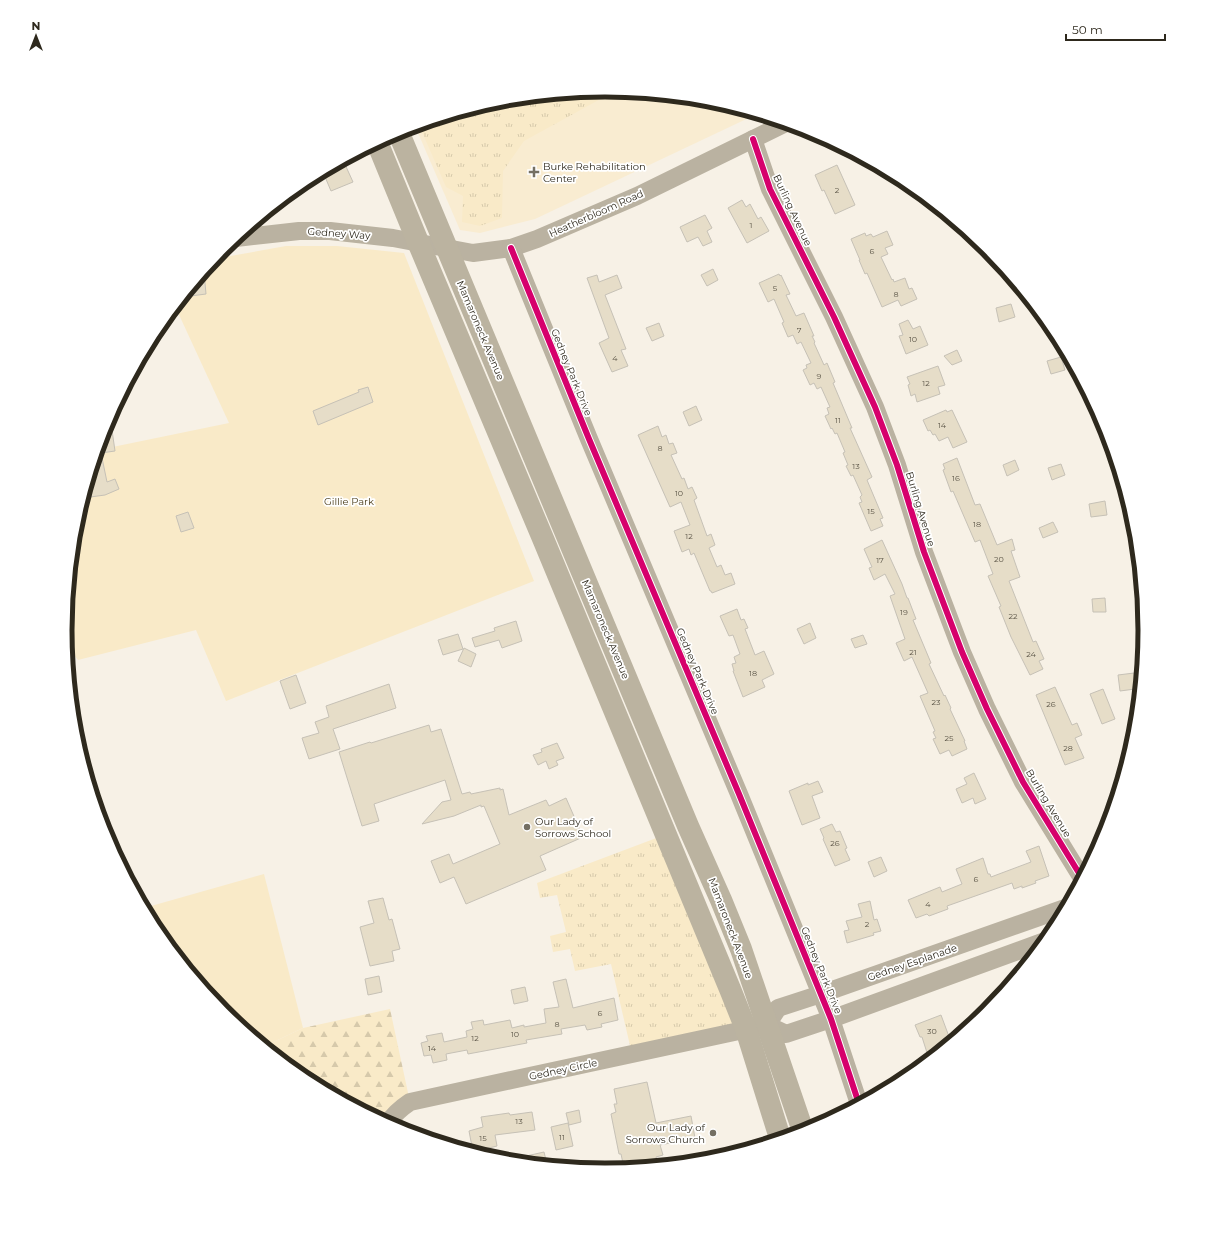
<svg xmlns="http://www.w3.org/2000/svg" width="1210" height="1260" font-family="Montserrat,sans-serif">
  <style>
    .built { fill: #f9ecd1 }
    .grass { fill: url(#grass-tufts) }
    .forest { fill: url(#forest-firs) }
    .park { fill: #f9eac8 }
    .building { fill: #e6ddc8; stroke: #c6c1b6 }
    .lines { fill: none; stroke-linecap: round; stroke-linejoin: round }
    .minor { stroke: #bab2a1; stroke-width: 18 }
    .major { stroke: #bbb3a0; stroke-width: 22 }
    .cycleway-casing { stroke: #fff; stroke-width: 8 }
    .cycleway { stroke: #d6006c; stroke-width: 6 }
    .poi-dot { fill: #746f63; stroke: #fff; stroke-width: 1.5 }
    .labels { text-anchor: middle; stroke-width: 3.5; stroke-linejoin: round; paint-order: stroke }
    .number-label { font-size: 8px; fill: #5c5648 }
    .poi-label { font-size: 10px; fill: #2e291d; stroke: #fff; text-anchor: start }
    .street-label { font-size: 10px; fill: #2e291d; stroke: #fff }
    .park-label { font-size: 10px; fill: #4a3c19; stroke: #fff }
    .rim { fill: none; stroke: #2e291d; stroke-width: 5 }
  </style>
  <defs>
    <pattern id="grass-tufts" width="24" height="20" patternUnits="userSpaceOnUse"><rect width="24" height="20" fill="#f9eac8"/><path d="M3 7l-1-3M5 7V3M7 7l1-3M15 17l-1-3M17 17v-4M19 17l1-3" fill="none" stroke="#d6c9ab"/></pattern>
    <pattern id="forest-firs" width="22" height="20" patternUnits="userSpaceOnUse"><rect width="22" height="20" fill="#f9eac8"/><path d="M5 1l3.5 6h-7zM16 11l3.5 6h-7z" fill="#d6c9ab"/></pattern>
  </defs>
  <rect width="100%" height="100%" fill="#f7f1e6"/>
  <!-- built -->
  <path class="built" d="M605 90 711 100 757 114 535 219 480 233 460 230 415 126 500 100Z"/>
  <!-- grass -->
  <g class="grass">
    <path d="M605 90H610L606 96 524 141 503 171 502 218 480 226 462 222 463 196 446 187 419 125 500 100Z"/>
    <path d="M667 834 746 1029 632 1054 611 964 575 971 570 949 553 952 550 936 566 932 557 895 540 898 537 883Z"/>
  </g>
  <!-- forest -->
  <path class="forest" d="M390 1009 410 1102 388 1123 312 1083C309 1078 306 1076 300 1075L265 1046 303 1028Z"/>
  <!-- park -->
  <g class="park">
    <path d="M286 246H337L404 253 534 581 226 701 196 630 78 660 67 647 65 630 75 524 98 450 229 423 175 306 214 259Z"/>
    <path d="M264 874 303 1028 265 1046 223 1012 156 930 144 908Z"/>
  </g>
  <!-- building -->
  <g class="building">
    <path d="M343 160 353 182 331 191 323 172Z"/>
    <path d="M837 165 855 205 835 214 824 190 822 191 815 175Z"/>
    <path d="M742 200 746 207 750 204 758 219 761 217 769 231 747 243 728 208Z"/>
    <path d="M705 215 712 228 707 231 712 242 703 246 698 237 687 242 680 227Z"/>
    <path d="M887 231 893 245 885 248 888 254 881 257 892 280 893 279 894 282 905 278 909 289 912 288 917 299 901 306 898 300 882 307 867 273 865 274 859 260H860L851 239 865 233 866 236 871 234 873 237Z"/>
    <path d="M713 269 718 280 707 286 701 275Z"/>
    <path d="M204 272 206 294 183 297Z"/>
    <path d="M779 274 780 276 781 275 790 294 786 295 796 316 804 313 814 336H812L815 342 814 343 824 365 827 363 835 382 833 383 852 428H850L872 477 867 480 883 518 880 519 883 526 871 531 859 503 862 502 860 497 862 495 853 475 851 476 846 466 848 465 843 453 845 452 837 433 835 434 832 428 831 429 825 416 829 414 827 408 830 407 821 387 817 389 814 383 810 385 803 370 807 368 806 365 811 363 801 342 797 344 793 335 788 337 782 323 784 322 774 299 768 302 759 283Z"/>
    <path d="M597 275 599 282 617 275 622 288 605 295 626 349 621 350 628 366 612 372 599 343 609 338 587 278Z"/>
    <path d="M1011 304 1015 317 999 322 996 308Z"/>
    <path d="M908 320 913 329 920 326 928 345 906 354 899 336 903 335 899 324Z"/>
    <path d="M659 323 664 336 652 341 646 328Z"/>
    <path d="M957 350 962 361 952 365 944 356Z"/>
    <path d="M1061 357 1065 370 1051 374 1047 361Z"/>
    <path d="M938 366 945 385 938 387 940 394 917 402 915 394 911 396 908 385 910 384 907 377Z"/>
    <path d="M368 387 373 402 318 425 313 411 359 392 358 390Z"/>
    <path d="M696 406 702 420 689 426 683 412Z"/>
    <path d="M946 410 947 412 952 410 967 442 953 448 948 437 939 441 935 434 933 435 930 430 928 431 923 420Z"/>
    <path d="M658 426 662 437 666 435 669 444 673 443 677 453 671 455 682 479 684 478 688 489 692 487 697 498 694 500 707 536 711 534 715 545 709 548 717 567 721 565 725 575 731 573 735 584 712 593 711 591H710L694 553 691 555 689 549 682 552 674 531 690 525 681 502 670 507 638 435Z"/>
    <path d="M112 430 115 451 101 453 107 482 115 479 119 489 105 495 83 498 104 432Z"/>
    <path d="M957 458 975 505 980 504 997 545 1012 539 1015 550 1011 551 1020 577 1009 581 1033 642 1036 641 1044 659 1039 661 1043 669 1030 675 1011 637 999 607 1001 606 988 576 993 574 980 540 975 542 953 491 951 492 943 470 945 469 943 464Z"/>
    <path d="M1015 460 1019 470 1007 476 1003 465Z"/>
    <path d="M1061 464 1065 475 1052 480 1048 468Z"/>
    <path d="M1105 501 1107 515 1091 517 1089 504Z"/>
    <path d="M188 512 194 528 181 532 176 516Z"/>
    <path d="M1053 522 1058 532 1043 538 1039 528Z"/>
    <path d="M882 540 902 584 907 598H908L916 619 913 620 931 663 929 664 944 696 945 695 951 708 950 709 965 741H964L967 749 952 756 949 750 940 754 933 739 936 738 933 732 935 731 920 696 928 693 912 657 904 661 896 643 905 639 890 596 895 594 885 574 874 580 869 568 872 567 864 549Z"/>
    <path d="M1105 598 1106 612H1093L1092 599Z"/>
    <path d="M737 609 741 620 744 619 748 628 745 629 755 655 764 651 774 674 762 680 765 687 743 697 733 671H734L732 664 736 663 734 657 740 654 733 635 729 636 720 616Z"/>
    <path d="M516 621 522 641 502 648 499 640 475 647 472 638 495 631 494 628Z"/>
    <path d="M810 623 816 638 804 644 797 629Z"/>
    <path d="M458 634 463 649 443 655 438 640Z"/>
    <path d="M863 635 867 644 855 648 851 639Z"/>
    <path d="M464 648 476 654 471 667 458 661Z"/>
    <path d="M1134 673 1135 689 1120 691 1118 675Z"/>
    <path d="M296 675 306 703 290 709 280 681Z"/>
    <path d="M389 684 396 708 333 729 340 749 309 759 302 738 319 733 315 722 329 717 326 706Z"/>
    <path d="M1055 687 1072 725 1077 723 1082 735 1075 738 1084 758 1065 765 1036 695Z"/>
    <path d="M1103 689 1115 719 1102 724 1090 694Z"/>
    <path d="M429 725 431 732 441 729 462 794 470 792 471 794 500 788V790L503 789 509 815 546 800 549 806 566 798 583 837 540 856 546 870 466 904 454 877 440 883 431 861 449 854 453 864 500 844 484 806 481 807V805L454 816 422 824 442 802 451 800 445 780 374 804 379 821 362 826 339 752 370 742 371 743Z"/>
    <path d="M557 743 564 758 556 761 558 765 549 769 546 761 538 765 533 755 542 752 541 749Z"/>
    <path d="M974 773 986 799 975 804 973 798 962 803 956 789 967 784 964 778Z"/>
    <path d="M818 781 823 792 812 796 820 818 802 825 789 791 808 783V785Z"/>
    <path d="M832 824 836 832 840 831 847 848 845 849 850 860 835 866 823 839 824 838 820 829Z"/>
    <path d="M1039 846 1049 876 1035 881 1036 883 1022 888V886L1014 889 1012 883 947 906 948 909 929 916 927 914 916 918 908 900 940 887 942 892 962 884 956 869 983 858 988 874H990L991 877 1031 862 1026 851Z"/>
    <path d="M881 857 887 871 874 877 868 862Z"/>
    <path d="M383 898 389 920 392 919 400 949 392 951 394 961 370 966 360 927 374 923 368 901Z"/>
    <path d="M870 901 874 920 877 919 881 931 873 933 874 935 847 943 844 931 849 930 846 921 862 917 858 904Z"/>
    <path d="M379 976 382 992 368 995 365 979Z"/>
    <path d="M566 979 573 1008 614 998 618 1020 601 1024 602 1027 587 1030 585 1025 561 1029 562 1034 526 1040 527 1043 468 1054 467 1050 446 1054 447 1060 433 1063 431 1055 424 1056 421 1043 428 1041 426 1036 442 1033 444 1042 467 1037 466 1031 473 1029 471 1022 483 1020 484 1025 510 1020 512 1028 524 1025V1027L546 1023 544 1009 559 1007 553 982Z"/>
    <path d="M525 987 528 1001 514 1004 511 990Z"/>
    <path d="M941 1015 951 1042 929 1059 922 1037H920L915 1025Z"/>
    <path d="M647 1082 656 1123 691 1116 695 1138 660 1145 663 1155 656 1157 658 1165 624 1168 621 1154H619L611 1114 616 1112 614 1104H617L614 1089Z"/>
    <path d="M579 1110 581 1122 569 1125 566 1113Z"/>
    <path d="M532 1112 535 1130 495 1135 497 1146 473 1152 469 1131 483 1127 481 1117 509 1113 510 1115Z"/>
    <path d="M568 1123 573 1146 556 1150 551 1127Z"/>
    <path d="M544 1152 547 1164 514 1161 513 1159Z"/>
  </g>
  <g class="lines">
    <!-- minor -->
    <g class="minor">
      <path d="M753 139 770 189 834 317 875 407 897 465 924 552 962 652 987 709 1023 782 1082 878"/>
      <path d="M236 238 299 231H330L393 238 473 253 511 248 537 239 637 196 786 123"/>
      <path d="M511 248 589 439 739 794 831 1019 859 1104"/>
      <path d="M767 1025 778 1008 821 994 1065 908"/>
      <path d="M388 1123C394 1114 401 1108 410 1102L590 1063 767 1025 786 1034 831 1019 1045 941"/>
    </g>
    <!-- major -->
    <g class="major">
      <path d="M398 131 688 826 721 900 741 949 803 1131"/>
      <path d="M377 142 418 242 544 541 730 989 746 1029 780 1138"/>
    </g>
    <defs>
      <g id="cycleway">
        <path d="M753 139 770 189 834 317 875 407 897 465 924 552 962 652 987 709 1023 782 1082 878"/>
        <path d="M511 248 589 439 739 794 831 1019 859 1104"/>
      </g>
    </defs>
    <!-- cycleway casing -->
    <use href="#cycleway" class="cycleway-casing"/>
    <!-- cycleway -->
    <use href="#cycleway" class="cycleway"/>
  </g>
  <!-- markers -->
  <g class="poi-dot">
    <path d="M532 166h4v4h4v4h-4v4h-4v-4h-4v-4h4z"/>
    <circle cx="527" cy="827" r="4"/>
    <circle cx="713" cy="1133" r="4"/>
  </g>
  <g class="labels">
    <!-- number labels -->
    <g class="number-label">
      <text x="837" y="193">2</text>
      <text x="751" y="228">1</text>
      <text x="872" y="254">6</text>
      <text x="775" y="291">5</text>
      <text x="896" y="297">8</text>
      <text x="799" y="333">7</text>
      <text x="913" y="342">10</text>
      <text x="615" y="361">4</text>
      <text x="819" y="379">9</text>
      <text x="926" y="386">12</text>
      <text x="838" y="423">11</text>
      <text x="942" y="428">14</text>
      <text x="660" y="451">8</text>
      <text x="856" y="469">13</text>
      <text x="956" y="481">16</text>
      <text x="679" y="496">10</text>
      <text x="871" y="514">15</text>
      <text x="977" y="527">18</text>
      <text x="689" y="539">12</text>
      <text x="999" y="562">20</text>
      <text x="880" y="563">17</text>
      <text x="904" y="615">19</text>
      <text x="1013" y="619">22</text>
      <text x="913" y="655">21</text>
      <text x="1031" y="657">24</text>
      <text x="753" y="676">18</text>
      <text x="936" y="705">23</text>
      <text x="1051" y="707">26</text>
      <text x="949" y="741">25</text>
      <text x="1068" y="751">28</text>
      <text x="835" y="846">26</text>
      <text x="976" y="882">6</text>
      <text x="928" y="907">4</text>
      <text x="867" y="927">2</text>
      <text x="600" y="1016">6</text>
      <text x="557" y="1027">8</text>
      <text x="932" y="1034">30</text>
      <text x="515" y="1037">10</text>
      <text x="475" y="1041">12</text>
      <text x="432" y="1051">14</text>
      <text x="519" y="1124">13</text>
      <text x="562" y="1140">11</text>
      <text x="483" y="1141">15</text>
    </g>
    <!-- poi labels -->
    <g class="poi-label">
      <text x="543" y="170">Burke Rehabilitation<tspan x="543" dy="12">Center</tspan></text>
      <text x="535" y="825">Our Lady of<tspan x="535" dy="12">Sorrows School</tspan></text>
      <text x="705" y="1131" text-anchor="end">Our Lady of<tspan x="705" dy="12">Sorrows Church</tspan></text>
    </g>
    <!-- street labels -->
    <g class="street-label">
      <text transform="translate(793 210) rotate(65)" y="4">Burling Avenue</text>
      <text transform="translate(596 213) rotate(-24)" y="4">Heatherbloom Road</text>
      <text transform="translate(339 233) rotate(4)" y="4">Gedney Way</text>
      <text transform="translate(481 330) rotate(67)" y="4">Mamaroneck Avenue</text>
      <text transform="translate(572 372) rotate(68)" y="4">Gedney Park Drive</text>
      <text transform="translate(921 509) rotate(73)" y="4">Burling Avenue</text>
      <text transform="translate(606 629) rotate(67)" y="4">Mamaroneck Avenue</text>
      <text transform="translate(698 671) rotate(67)" y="4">Gedney Park Drive</text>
      <text transform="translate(1049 803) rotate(59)" y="4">Burling Avenue</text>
      <text transform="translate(731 928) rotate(69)" y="4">Mamaroneck Avenue</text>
      <text transform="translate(912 962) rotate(-19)" y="4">Gedney Esplanade</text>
      <text transform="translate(822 970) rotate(68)" y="4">Gedney Park Drive</text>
      <text transform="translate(563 1069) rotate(-12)" y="4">Gedney Circle</text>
    </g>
    <!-- park labels -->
    <g class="park-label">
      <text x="349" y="505">Gillie Park</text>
    </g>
  </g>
  <!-- crop -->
  <path d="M0 0H1210V1260H0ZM72 630a533 533 0 1 1 1066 0a533 533 0 1 1-1066 0Z" fill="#fff" fill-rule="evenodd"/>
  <path class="rim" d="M72 630a533 533 0 1 1 1066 0a533 533 0 1 1-1066 0Z"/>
  <!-- north arrow -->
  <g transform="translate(36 36)" stroke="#ffffff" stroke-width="3" paint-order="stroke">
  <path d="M0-3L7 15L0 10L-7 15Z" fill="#2e291d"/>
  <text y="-6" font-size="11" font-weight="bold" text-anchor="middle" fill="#2e291d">N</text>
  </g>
  <!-- scale -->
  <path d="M1066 34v6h99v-6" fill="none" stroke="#2e291d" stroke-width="2"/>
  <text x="1072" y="34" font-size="12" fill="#2e291d" stroke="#ffffff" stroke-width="3" paint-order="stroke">50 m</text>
</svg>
